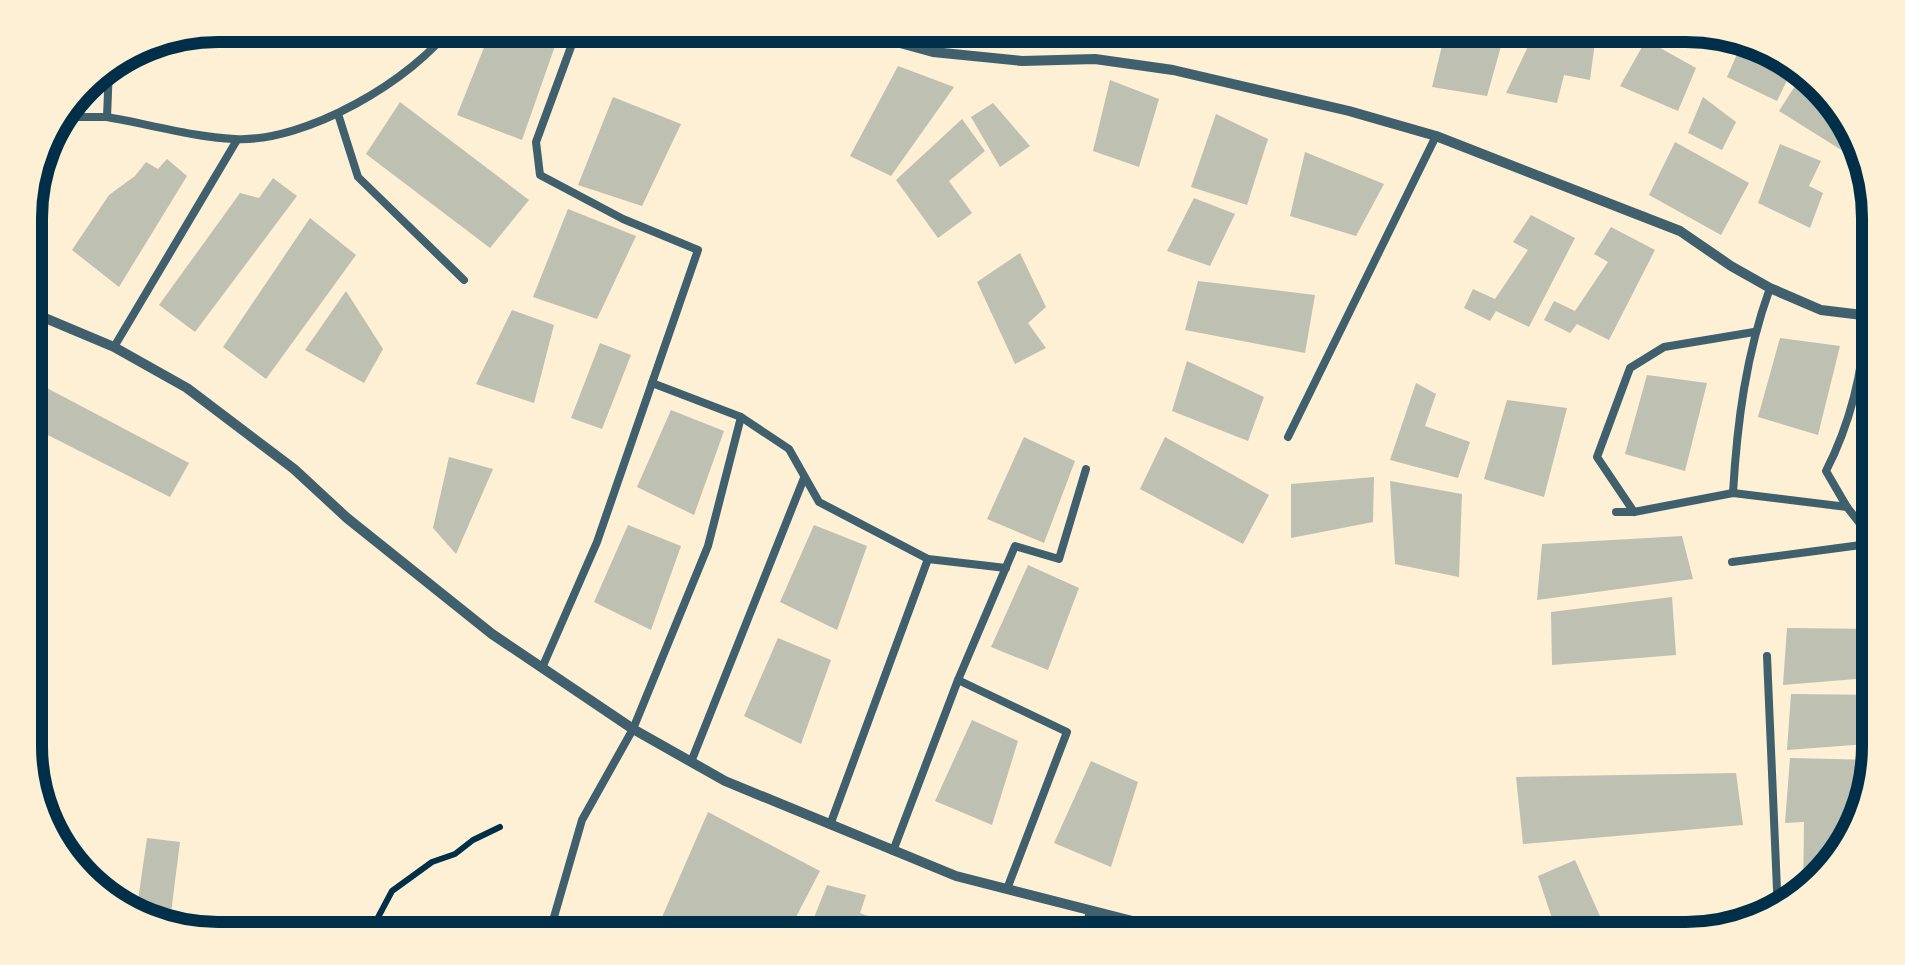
<svg xmlns="http://www.w3.org/2000/svg" width="1905" height="965" font-family="'Varela Round',sans-serif">
  <style>
    .building { fill: #bec0b2 }
    .lines { fill: none; stroke-linecap: round; stroke-linejoin: round }
    .path { stroke: #003049; stroke-width: 6 }
    .service { stroke: #3f606c; stroke-width: 8 }
    .minor { stroke: #3f606c; stroke-width: 10 }
    .rim { fill: none; stroke: #003049; stroke-width: 12 }
  </style>
  <rect width="100%" height="100%" fill="#fdf0d5"/>
  <!-- building -->
  <g class="building">
    <path d="M493 25H501L555 46 522 140 457 115Z"/>
    <path d="M1447 25H1507L1487 96 1432 87Z"/>
    <path d="M1538 25 1595 42 1590 80 1564 75 1557 103 1506 93Z"/>
    <path d="M1671 25 1709 30 1707 43Z"/>
    <path d="M206 30 197 47 181 39Z"/>
    <path d="M1744 38 1759 42 1795 64 1777 101 1727 77Z"/>
    <path d="M1646 40 1696 68 1678 111 1620 86Z"/>
    <path d="M898 66 954 87 891 176 850 156Z"/>
    <path d="M1804 72 1840 101 1867 166 1779 111Z"/>
    <path d="M1110 80 1159 99 1139 167 1093 151Z"/>
    <path d="M613 97 681 124 642 206 578 185Z"/>
    <path d="M1703 97 1736 122 1722 150 1688 133Z"/>
    <path d="M400 102 529 200 490 248 366 154Z"/>
    <path d="M993 103 1030 146 1000 167 971 117Z"/>
    <path d="M1216 114 1268 139 1247 205 1191 187Z"/>
    <path d="M962 119 985 151 949 181 972 213 938 238 896 180Z"/>
    <path d="M1675 142 1749 183 1721 235 1649 195Z"/>
    <path d="M1780 144 1821 161 1809 186 1823 193 1810 228 1758 203Z"/>
    <path d="M1305 152 1384 184 1356 236 1290 216Z"/>
    <path d="M167 159 187 176 119 287 72 250 109 195 135 176 146 162 158 169Z"/>
    <path d="M34 174 52 179 26 237 25 205Z"/>
    <path d="M273 178 297 196 195 332 159 305 240 193 259 198Z"/>
    <path d="M1194 198 1235 214 1210 266 1167 251Z"/>
    <path d="M568 209 636 236 597 319 533 297Z"/>
    <path d="M1531 215 1575 238 1529 327 1496 311 1490 321 1464 308 1473 289 1495 299 1528 250 1513 242Z"/>
    <path d="M310 218 356 255 266 379 223 347Z"/>
    <path d="M1611 227 1655 250 1609 340 1577 324 1570 333 1544 320 1554 301 1575 311 1608 262 1594 254Z"/>
    <path d="M1020 253 1046 307 1028 323 1046 348 1015 364 977 282Z"/>
    <path d="M1198 281 1315 295 1305 353 1185 330Z"/>
    <path d="M346 291 383 349 364 383 305 350Z"/>
    <path d="M512 310 554 325 534 403 476 384Z"/>
    <path d="M1780 338 1840 346 1818 435 1758 417Z"/>
    <path d="M600 343 631 355 602 429 571 418Z"/>
    <path d="M1187 361 1264 397 1248 441 1172 411Z"/>
    <path d="M1647 375 1707 383 1685 471 1625 454Z"/>
    <path d="M26 377 189 463 170 497 26 424Z"/>
    <path d="M1416 383 1436 394 1425 426 1470 442 1458 478 1390 460Z"/>
    <path d="M1507 400 1567 408 1544 497 1484 479Z"/>
    <path d="M671 410 724 431 694 515 637 487Z"/>
    <path d="M1024 437 1075 461 1044 543 987 519Z"/>
    <path d="M1165 437 1269 495 1243 544 1140 489Z"/>
    <path d="M1879 445V473L1866 459Z"/>
    <path d="M449 457 493 469 456 554 433 528Z"/>
    <path d="M1374 477 1373 522 1291 538V484Z"/>
    <path d="M1390 481 1462 494 1459 577 1395 564Z"/>
    <path d="M628 525 681 546 651 630 594 602Z"/>
    <path d="M814 525 867 546 837 630 780 602Z"/>
    <path d="M1682 536 1693 579 1537 600 1542 544Z"/>
    <path d="M1028 565 1079 588 1048 670 991 647Z"/>
    <path d="M1672 597 1676 655 1552 665 1551 612Z"/>
    <path d="M1787 628 1880 629V677L1783 685Z"/>
    <path d="M778 638 831 660 801 744 744 716Z"/>
    <path d="M1791 694 1880 695V743L1787 750Z"/>
    <path d="M972 720 1018 741 992 825 935 801Z"/>
    <path d="M1790 758 1877 760 1860 832 1803 897 1804 822 1785 823Z"/>
    <path d="M1091 761 1138 782 1111 867 1054 843Z"/>
    <path d="M1736 773 1743 825 1523 844 1516 777Z"/>
    <path d="M708 812 820 871 784 940H652Z"/>
    <path d="M147 838 180 842 169 929 135 921Z"/>
    <path d="M1575 860 1607 932 1585 940H1559L1538 876Z"/>
    <path d="M827 885 866 895 860 913 934 940H805Z"/>
  </g>
  <g class="lines">
    <!-- path -->
    <path class="path" d="M366 940 392 891 432 862 455 854 473 840 500 827"/>
    <!-- service -->
    <g class="service">
      <path d="M109 67 107 117C148 124 193 137 235 139 305 143 413 80 453 25"/>
      <path d="M338 114 358 177 464 280"/>
      <path d="M68 117H107"/>
      <path d="M1866 318C1863 371 1850 424 1826 471L1847 507 1879 548"/>
      <path d="M1864 346 1879 354"/>
      <path d="M114 347 237 140"/>
      <path d="M741 417 789 449 819 502 928 559 1006 568"/>
      <path d="M1288 437 1436 136"/>
      <path d="M1733 493C1737 423 1746 354 1770 288"/>
      <path d="M1616 512H1634L1733 493 1847 507"/>
      <path d="M1634 512 1597 457 1630 368 1664 347 1754 332"/>
      <path d="M1732 562 1876 543"/>
      <path d="M1767 656 1778 913"/>
      <path d="M542 668 597 542 698 250 623 219 540 175 536 142 579 25"/>
      <path d="M958 680 1067 732 1007 889"/>
      <path d="M691 762 804 478"/>
      <path d="M830 825 928 559"/>
      <path d="M893 851 958 680 1015 546 1059 559 1086 469"/>
      <path d="M554 917 582 820 633 729 708 546 741 417 652 383"/>
      <path d="M1080 940 1091 910"/>
    </g>
    <!-- minor -->
    <g class="minor">
      <path d="M851 25 878 37 933 52 1022 61 1095 59 1173 70 1349 111 1436 136 1680 231 1731 266 1770 288 1821 310 1879 317"/>
      <path d="M26 310 114 347 187 388 294 469 347 518 492 634 633 729 725 781 956 876 1207 940"/>
    </g>
  </g>
  <!-- crop -->
  <path d="M0 0H1905V965H0ZM218 42H1686A176 176 0 0 1 1862 218V746A176 176 0 0 1 1686 922H218A176 176 0 0 1 42 746V218A176 176 0 0 1 218 42Z" fill="#fdf0d5" fill-rule="evenodd"/>
  <path class="rim" d="M218 42H1686A176 176 0 0 1 1862 218V746A176 176 0 0 1 1686 922H218A176 176 0 0 1 42 746V218A176 176 0 0 1 218 42Z"/>
</svg>
